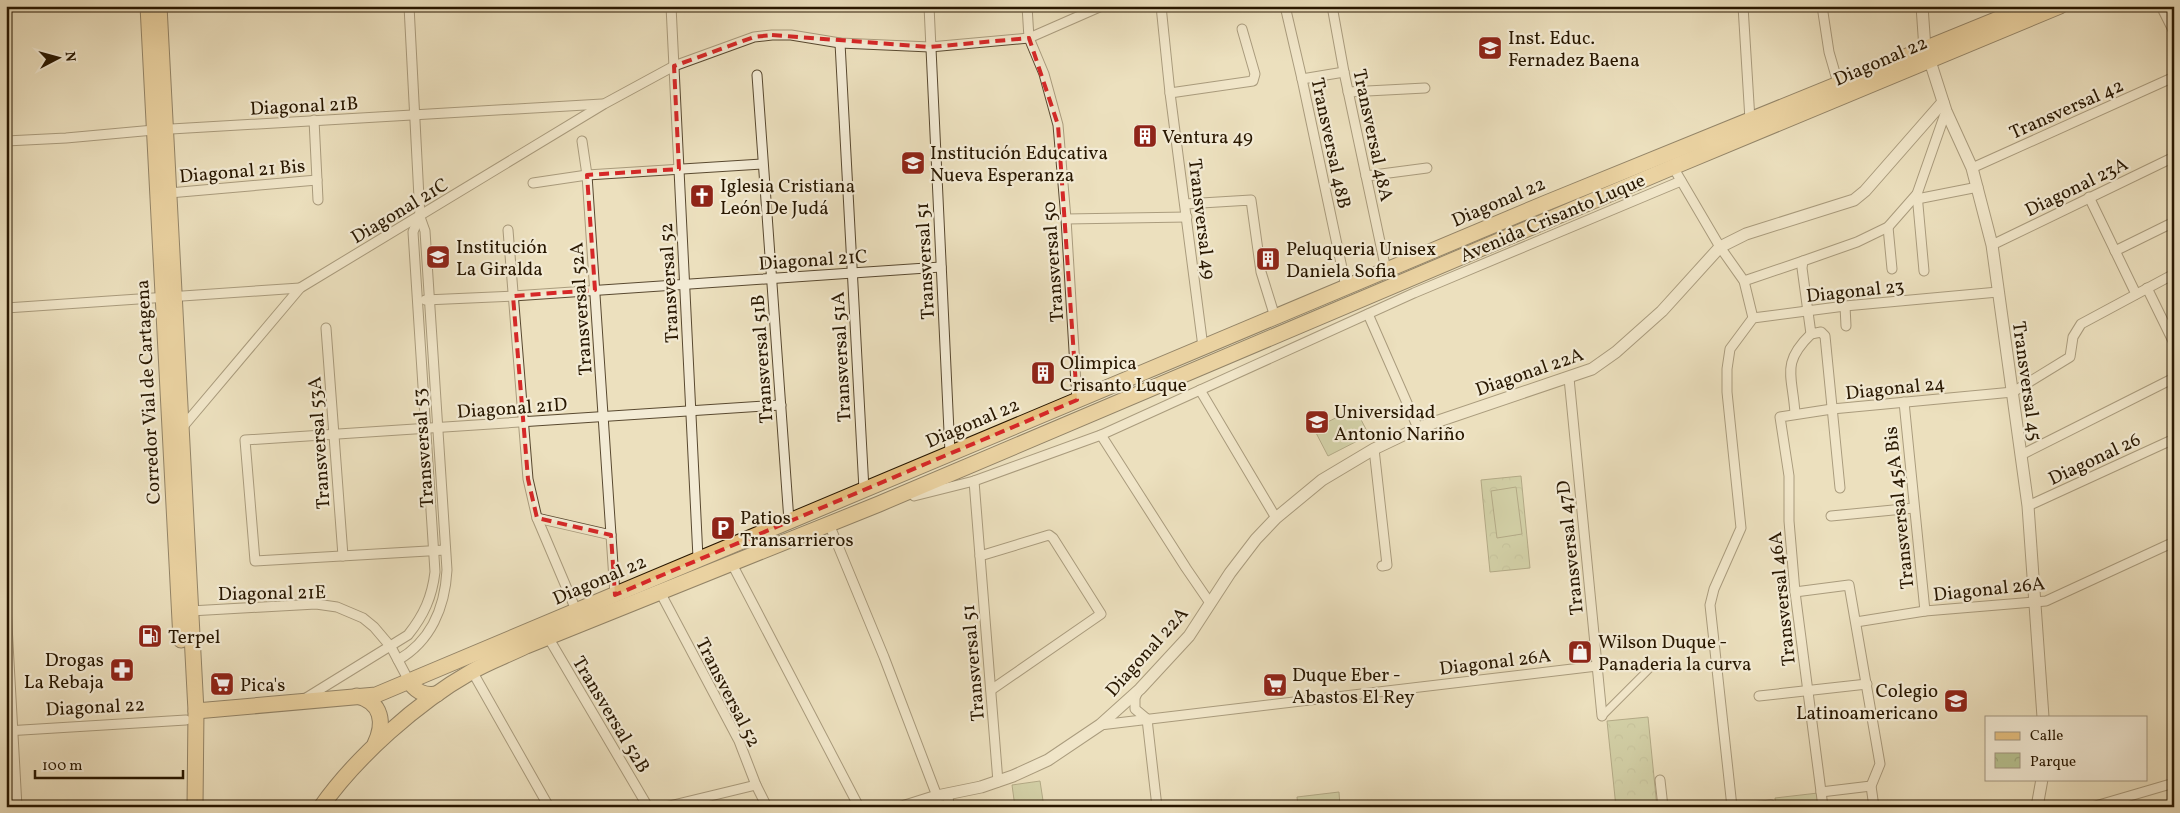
<svg xmlns="http://www.w3.org/2000/svg" width="2180" height="813" font-family="Vollkorn,serif">
  <style>
    .park { fill: url(#park-crowns); stroke: #706c48 }
    .pitch { fill: #b7c291; stroke: #706c48 }
    .lines { fill: none; stroke-linecap: round; stroke-linejoin: round }
    .pedestrian-casing { stroke: #594930; stroke-width: 9 }
    .minor-casing { stroke: #594930; stroke-width: 11 }
    .tertiary-casing { stroke: #594930; stroke-width: 13 }
    .primary-casing { stroke: #281700; stroke-width: 17 }
    .pedestrian { stroke: #f3ebd5; stroke-width: 7 }
    .minor { stroke: #f3ebd5; stroke-width: 9 }
    .tertiary { stroke: #f3ebd5; stroke-width: 11 }
    .primary { stroke: #e6c07f; stroke-width: 15 }
    .marked { fill: none; stroke: #d62828; stroke-width: 4; stroke-dasharray: 10 6; stroke-linejoin: round }
    .labels { text-anchor: middle; stroke-width: 4.5; stroke-linejoin: round; paint-order: stroke }
    .poi-label { font-size: 19px; fill: #281700; stroke: #f3ebd5; text-anchor: start }
    .street-label { font-size: 19px; fill: #281700; stroke: #f3ebd5 }
  </style>
  <defs>
    <pattern id="park-crowns" width="20" height="18" patternUnits="userSpaceOnUse" patternTransform="scale(1.25)"><rect width="20" height="18" fill="#b7c291"/><path d="M2 6a3 3 0 1 1 6 0M12 15a3 3 0 1 1 6 0" fill="none" stroke="#9da67b"/></pattern>
  </defs>
  <rect width="100%" height="100%" fill="#ece0be"/>
  <filter id="stains"><feTurbulence type="fractalNoise" baseFrequency=".004" numOctaves="4"/><feColorMatrix values="0 0 0 0 .2 0 0 0 0 .09 0 0 0 0 .02 0 0 0 .5 -.17"/></filter>
  <radialGradient id="worn" r=".72"><stop offset=".6" stop-color="#630" stop-opacity="0"/><stop offset="1" stop-color="#630" stop-opacity=".3"/></radialGradient>
  <!-- park -->
  <g class="park">
    <path d="M1521 476 1530 568 1490 572 1481 480Z"/>
    <path d="M1648 717 1657 807H1616L1607 721Z"/>
  </g>
  <!-- pitch -->
  <g class="pitch">
    <path d="M1355 408 1369 435 1328 456 1314 429Z"/>
    <path d="M1516 487 1522 534 1497 538 1491 491Z"/>
    <path d="M1040 781 1044 807H1015L1012 785Z"/>
    <path d="M1339 792 1340 807H1298L1297 797Z"/>
    <path d="M1818 793 1820 807H1776L1775 798Z"/>
  </g>
  <g class="lines">
    <defs>
      <path id="pedestrian" d="M1602 716 1650 668"/>
      <g id="minor">
        <path d="M671 6 698 558"/>
        <path d="M929 6 950 453"/>
        <path d="M1027 6 1029 38 1044 74 1058 125 1066 219 1077 400"/>
        <path d="M1161 6 1170 93 1203 347"/>
        <path d="M1285 6 1302 79 1346 287"/>
        <path d="M1332 6 1344 72 1386 270"/>
        <path d="M1743 6 1750 120"/>
        <path d="M1822 6 1829 52 1838 83"/>
        <path d="M2161 6 2174 32"/>
        <path d="M840 43 864 490"/>
        <path d="M757 75 789 521"/>
        <path d="M1302 79 1344 72"/>
        <path d="M1348 92 1425 88"/>
        <path d="M1170 93 1253 81 1255 74 1242 29"/>
        <path d="M314 120 318 200"/>
        <path d="M6 141 66 138 154 130 602 104"/>
        <path d="M582 141 587 175 615 595"/>
        <path d="M1673 167 1720 247 1744 281 1753 318"/>
        <path d="M1972 168 2174 77"/>
        <path d="M1366 176 1427 168"/>
        <path d="M533 183 587 175 762 164"/>
        <path d="M169 193 317 180"/>
        <path d="M1917 194 1924 271"/>
        <path d="M2089 197 2136 294"/>
        <path d="M1917 199 1978 187"/>
        <path d="M1185 204 1251 200 1261 272 1275 317"/>
        <path d="M1066 219 1187 217"/>
        <path d="M1888 227 1892 269"/>
        <path d="M508 230 528 479 537 518 576 610"/>
        <path d="M1992 245 2174 157"/>
        <path d="M2115 251 2174 222"/>
        <path d="M1744 281 1803 261"/>
        <path d="M2147 288 2174 343"/>
        <path d="M425 300 513 296 941 267"/>
        <path d="M1845 306 1846 326"/>
        <path d="M6 308 300 288"/>
        <path d="M1368 314 1418 428"/>
        <path d="M326 328 343 556"/>
        <path d="M1569 378 1602 716"/>
        <path d="M1200 390 1276 518"/>
        <path d="M1904 402 1925 611"/>
        <path d="M1795 414C1793 376 1780 364 1811 334"/>
        <path d="M181 429 300 288 604 104 674 66 754 37 772 35H791L840 43 930 47 1029 38 1102 6"/>
        <path d="M1101 435 1186 568 1210 603"/>
        <path d="M1374 449 1387 565 1382 566"/>
        <path d="M2021 455 2174 378"/>
        <path d="M974 481 998 782"/>
        <path d="M1840 488 1825 336 1821 332 1811 334 1802 268 1803 261 1857 242 1888 227 1917 194 1946 111"/>
        <path d="M914 496 974 481 1101 435 1414 293 1681 181"/>
        <path d="M2028 506 2174 439"/>
        <path d="M1831 516 1914 508"/>
        <path d="M537 518 611 535"/>
        <path d="M829 524 884 657 937 796"/>
        <path d="M445 550 255 561 245 440 781 405"/>
        <path d="M980 556 1049 535 1053 538 1101 614 991 690"/>
        <path d="M732 564 859 807"/>
        <path d="M660 592 739 741 756 785 767 807"/>
        <path d="M1795 592 1849 585 1880 764 1871 786 1874 807"/>
        <path d="M6 607 17 807"/>
        <path d="M190 611 316 604 337 607 363 618 374 627 391 647 409 681"/>
        <path d="M1856 622 1925 611 2046 601 2174 542"/>
        <path d="M548 637 648 807"/>
        <path d="M398 660C431 641 445 607 447 570L425 231 420 217 409 6"/>
        <path d="M472 671 549 807"/>
        <path d="M1138 691 1135 698V709L1147 719"/>
        <path d="M1759 696 1867 684"/>
        <path d="M306 698 408 635C424 615 432 597 435 572L413 232 419 217"/>
        <path d="M1147 719 1157 807"/>
        <path d="M1100 725 1597 666"/>
        <path d="M6 731 186 720"/>
        <path d="M1660 780 1663 807"/>
        <path d="M1821 792 1871 786"/>
        <path d="M948 795 949 807"/>
        <path d="M665 807 756 785"/>
        <path d="M1732 807 1710 605 1714 589 1741 528 1727 392V369L1730 349 1753 318 1845 306 1998 292"/>
        <path d="M1750 807 1771 805V807"/>
        <path d="M1823 807 1795 592 1789 521V476L1780 417 1832 409 2013 392 2070 357 2073 337 2081 324 2174 274"/>
        <path d="M2092 807 2174 783"/>
      </g>
      <g id="tertiary">
        <path d="M1922 6 1925 49"/>
        <path d="M1930 61 1946 111 1972 168 1992 245 2028 506 2043 717"/>
        <path d="M902 807 937 796 981 787 1013 776 1048 760 1100 725 1140 689 1189 636 1230 573 1256 539 1276 518 1322 480 1374 449 1418 428 1592 369 1616 352 1662 311 1720 247 1746 234 1854 200 1865 191 1943 102"/>
        <path d="M2037 807 2042 779"/>
      </g>
      <g id="primary">
        <path d="M148 6 181 640"/>
        <path d="M159 6 196 711 195 807"/>
        <path d="M409 681C416 692 424 696 437 694"/>
        <path d="M357 696C382 702 385 723 375 744"/>
        <path d="M196 711 376 695 1546 203 2030 6"/>
        <path d="M321 807C356 757 418 702 471 672 488 662 508 655 526 646L879 504 1673 167 2060 6"/>
      </g>
    </defs>
    <!-- pedestrian casing -->
    <use href="#pedestrian" class="pedestrian-casing"/>
    <!-- minor casing -->
    <use href="#minor" class="minor-casing"/>
    <!-- tertiary casing -->
    <use href="#tertiary" class="tertiary-casing"/>
    <!-- primary casing -->
    <use href="#primary" class="primary-casing"/>
    <!-- pedestrian -->
    <use href="#pedestrian" class="pedestrian"/>
    <!-- minor -->
    <use href="#minor" class="minor"/>
    <!-- tertiary -->
    <use href="#tertiary" class="tertiary"/>
    <!-- primary -->
    <use href="#primary" class="primary"/>
  </g>
  <!-- marked area -->
  <path d="M0 0H2180V813H0ZM772 35 930 47 1029 38 1058 125 1077 400 615 595 611 535 537 518 528 479 513 296 595 290 587 175 679 169 674 66 754 37Z" fill="#ece0be" fill-opacity=".55" fill-rule="evenodd"/>
  <path class="marked" d="M772 35 930 47 1029 38 1058 125 1077 400 615 595 611 535 537 518 528 479 513 296 595 290 587 175 679 169 674 66 754 37Z"/>
  <!-- icons -->
  <defs>
    <symbol id="school-square" viewBox="-11 -11 22 22"><rect x="-9" y="-9" width="18" height="18" rx="4" fill="#8f2418" stroke="#f3ebd5"/><path d="M0-5L7-2L0 1L-7-2ZM-4 1L0 2.5L4 1V4Q0 6-4 4Z" fill="#fff"/></symbol>
    <symbol id="building-square" viewBox="-11 -11 22 22"><rect x="-9" y="-9" width="18" height="18" rx="4" fill="#8f2418" stroke="#f3ebd5"/><path d="M-4-6H4V6H1V3H-1V6H-4ZM-2.5-4.3h1.7v1.8h-1.7ZM.8-4.3h1.7v1.8H.8ZM-2.5-1h1.7V.8h-1.7ZM.8-1h1.7V.8H.8Z" fill="#fff"/></symbol>
    <symbol id="church-square" viewBox="-11 -11 22 22"><rect x="-9" y="-9" width="18" height="18" rx="4" fill="#8f2418" stroke="#f3ebd5"/><path d="M-1.2-6h2.4v3.5h3.3v2.4h-3.3V6h-2.4V-.1h-3.3v-2.4h3.3Z" fill="#fff"/></symbol>
    <symbol id="university-square" viewBox="-11 -11 22 22"><rect x="-9" y="-9" width="18" height="18" rx="4" fill="#8f2418" stroke="#f3ebd5"/><path d="M0-5L7-2L0 1L-7-2ZM-4 1L0 2.5L4 1V4Q0 6-4 4Z" fill="#fff"/></symbol>
    <symbol id="parking-square" viewBox="-11 -11 22 22"><rect x="-9" y="-9" width="18" height="18" rx="4" fill="#8f2418" stroke="#f3ebd5"/><path d="M-3.5-5.5H1a3.5 3.5 0 0 1 0 7H-1V5.5H-3.5ZM-1-3.4V-.6H.8a1.4 1.4 0 0 0 0-2.8Z" fill="#fff"/></symbol>
    <symbol id="fuel-square" viewBox="-11 -11 22 22"><rect x="-9" y="-9" width="18" height="18" rx="4" fill="#8f2418" stroke="#f3ebd5"/><path d="M-5.5-6h7V0h2V4h1.3V-2.5L3-4.5l.8-.8L6-3V5H2.5V1h-1V6h-7ZM-4.2-4.7v3.2H.2V-4.7Z" fill="#fff"/></symbol>
    <symbol id="shop-square" viewBox="-11 -11 22 22"><rect x="-9" y="-9" width="18" height="18" rx="4" fill="#8f2418" stroke="#f3ebd5"/><path d="M-5-2.5h2.3a2.7 3.5 0 0 1 5.4 0H5L5.5 6h-11ZM-1.5-2.5h3a1.5 2.3 0 0 0-3 0Z" fill="#fff"/></symbol>
    <symbol id="pharmacy-square" viewBox="-11 -11 22 22"><rect x="-9" y="-9" width="18" height="18" rx="4" fill="#8f2418" stroke="#f3ebd5"/><path d="M-2-6h4v4h4v4h-4v4h-4v-4h-4v-4h4Z" fill="#fff"/></symbol>
    <symbol id="supermarket-square" viewBox="-11 -11 22 22"><rect x="-9" y="-9" width="18" height="18" rx="4" fill="#8f2418" stroke="#f3ebd5"/><path d="M-6-5.5h2.5l.6 2H6L4.5 2H-2.5L-4.4-4H-6ZM-1.5 3.2a1.3 1.3 0 1 0 .1 0ZM3 3.2a1.3 1.3 0 1 0 .1 0Z" fill="#fff"/></symbol>
  </defs>
  <g fill-rule="evenodd">
    <use href="#school-square" x="1476" y="34" width="28" height="28"/>
    <use href="#building-square" x="1131" y="122" width="28" height="28"/>
    <use href="#school-square" x="899" y="149" width="28" height="28"/>
    <use href="#church-square" x="688" y="182" width="28" height="28"/>
    <use href="#school-square" x="424" y="243" width="28" height="28"/>
    <use href="#building-square" x="1254" y="245" width="28" height="28"/>
    <use href="#building-square" x="1029" y="359" width="28" height="28"/>
    <use href="#university-square" x="1303" y="408" width="28" height="28"/>
    <use href="#parking-square" x="709" y="514" width="28" height="28"/>
    <use href="#fuel-square" x="136" y="622" width="28" height="28"/>
    <use href="#shop-square" x="1566" y="638" width="28" height="28"/>
    <use href="#pharmacy-square" x="108" y="656" width="28" height="28"/>
    <use href="#supermarket-square" x="208" y="670" width="28" height="28"/>
    <use href="#supermarket-square" x="1261" y="671" width="28" height="28"/>
    <use href="#school-square" x="1942" y="687" width="28" height="28"/>
  </g>
  <g class="labels">
    <!-- poi labels -->
    <g class="poi-label">
      <text x="1508" y="44">Inst. Educ.<tspan x="1508" dy="22">Fernadez Baena</tspan></text>
      <text x="1162" y="143">Ventura 49</text>
      <text x="930" y="159">Institución Educativa<tspan x="930" dy="22">Nueva Esperanza</tspan></text>
      <text x="720" y="192">Iglesia Cristiana<tspan x="720" dy="22">León De Judá</tspan></text>
      <text x="456" y="253">Institución<tspan x="456" dy="22">La Giralda</tspan></text>
      <text x="1286" y="255">Peluqueria Unisex<tspan x="1286" dy="22">Daniela Sofia</tspan></text>
      <text x="1060" y="369">Olimpica<tspan x="1060" dy="22">Crisanto Luque</tspan></text>
      <text x="1334" y="418">Universidad<tspan x="1334" dy="22">Antonio Nariño</tspan></text>
      <text x="740" y="524">Patios<tspan x="740" dy="22">Transarrieros</tspan></text>
      <text x="168" y="643">Terpel</text>
      <text x="1598" y="648">Wilson Duque -<tspan x="1598" dy="22">Panaderia la curva</tspan></text>
      <text x="104" y="666" text-anchor="end">Drogas<tspan x="104" dy="22">La Rebaja</tspan></text>
      <text x="1292" y="681">Duque Eber -<tspan x="1292" dy="22">Abastos El Rey</tspan></text>
      <text x="240" y="691">Pica's</text>
      <text x="1938" y="697" text-anchor="end">Colegio<tspan x="1938" dy="22">Latinoamericano</tspan></text>
    </g>
    <!-- street labels -->
    <g class="street-label">
      <text transform="translate(1880 60) rotate(-23)" y="7">Diagonal 22</text>
      <text transform="translate(304 105) rotate(-3)" y="7">Diagonal 21B</text>
      <text transform="translate(2066 108) rotate(-24)" y="7">Transversal 42</text>
      <text transform="translate(1374 135) rotate(78)" y="7">Transversal 48A</text>
      <text transform="translate(1332 143) rotate(78)" y="7">Transversal 48B</text>
      <text transform="translate(242 170) rotate(-5)" y="7">Diagonal 21 Bis</text>
      <text transform="translate(2076 186) rotate(-26)" y="7">Diagonal 23A</text>
      <text transform="translate(1498 201) rotate(-23)" y="7">Diagonal 22</text>
      <text transform="translate(399 210) rotate(-31)" y="7">Diagonal 21C</text>
      <text transform="translate(1552 217) rotate(-23)" y="7">Avenida Crisanto Luque</text>
      <text transform="translate(1203 219) rotate(83)" y="7">Transversal 49</text>
      <text transform="translate(813 259) rotate(-4)" y="7">Diagonal 21C</text>
      <text transform="translate(924 261) rotate(-93)" y="7">Transversal 51</text>
      <text transform="translate(1052 262) rotate(-94)" y="7">Transversal 50</text>
      <text transform="translate(668 283) rotate(-93)" y="7">Transversal 52</text>
      <text transform="translate(1855 290) rotate(-6)" y="7">Diagonal 23</text>
      <text transform="translate(580 309) rotate(-94)" y="7">Transversal 52A</text>
      <text transform="translate(840 357) rotate(-93)" y="7">Transversal 51A</text>
      <text transform="translate(761 359) rotate(-94)" y="7">Transversal 51B</text>
      <text transform="translate(1529 371) rotate(-19)" y="7">Diagonal 22A</text>
      <text transform="translate(2028 381) rotate(82)" y="7">Transversal 45</text>
      <text transform="translate(1895 387) rotate(-6)" y="7">Diagonal 24</text>
      <text transform="translate(147 392) rotate(-93)" y="7">Corredor Vial de Cartagena</text>
      <text transform="translate(512 407) rotate(-4)" y="7">Diagonal 21D</text>
      <text transform="translate(972 422) rotate(-23)" y="7">Diagonal 22</text>
      <text transform="translate(318 443) rotate(-94)" y="7">Transversal 53A</text>
      <text transform="translate(422 448) rotate(-94)" y="7">Transversal 53</text>
      <text transform="translate(2094 458) rotate(-25)" y="7">Diagonal 26</text>
      <text transform="translate(1898 508) rotate(-96)" y="7">Transversal 45A Bis</text>
      <text transform="translate(1569 548) rotate(-96)" y="7">Transversal 47D</text>
      <text transform="translate(599 579) rotate(-23)" y="7">Diagonal 22</text>
      <text transform="translate(1989 588) rotate(-6)" y="7">Diagonal 26A</text>
      <text transform="translate(272 592) rotate(-1)" y="7">Diagonal 21E</text>
      <text transform="translate(1781 599) rotate(-96)" y="7">Transversal 46A</text>
      <text transform="translate(1146 651) rotate(-48)" y="7">Diagonal 22A</text>
      <text transform="translate(1495 661) rotate(-7)" y="7">Diagonal 26A</text>
      <text transform="translate(972 663) rotate(-95)" y="7">Transversal 51</text>
      <text transform="translate(729 692) rotate(63)" y="7">Transversal 52</text>
      <text transform="translate(95 706) rotate(-3)" y="7">Diagonal 22</text>
      <text transform="translate(612 714) rotate(59)" y="7">Transversal 52B</text>
    </g>
  </g>
  <!-- margin -->
  <rect width="2180" height="813" fill="none" stroke="#ece0be" stroke-width="25"/>
  <rect x="8" y="8" width="2165" height="798" fill="none" stroke="#281700" stroke-width="2.5"/>
  <rect x="12" y="12" width="2155" height="788" fill="none" stroke="#281700"/>
  <!-- legend -->
  <rect x="1985" y="716" width="162" height="65" fill="#f3ebd5" stroke="#a29680"/>
  <rect x="1995" y="732" width="25" height="8" fill="#e6c07f" stroke="#a29680"/>
  <text x="2030" y="740" font-size="15" fill="#281700">Calle</text>
  <rect x="1995" y="753" width="25" height="15" fill="url(#park-crowns)" stroke="#a29680"/>
  <text x="2030" y="766" font-size="15" fill="#281700">Parque</text>
  <!-- north arrow -->
  <g transform="translate(58 58) rotate(84)" stroke="#f3ebd5" stroke-width="4" paint-order="stroke">
  <path d="M0-4L9 19L0 12L-9 19Z" fill="#281700"/>
  <text y="-8" font-size="14" font-weight="bold" text-anchor="middle" fill="#281700">N</text>
  </g>
  <!-- scale -->
  <path d="M35 770v8h148v-8" fill="none" stroke="#281700" stroke-width="2.5"/>
  <text x="42" y="770" font-size="15" fill="#281700" stroke="#f3ebd5" stroke-width="4" paint-order="stroke">100 m</text>
  <rect width="100%" height="100%" filter="url(#stains)"/>
  <rect width="100%" height="100%" fill="url(#worn)"/>
</svg>
